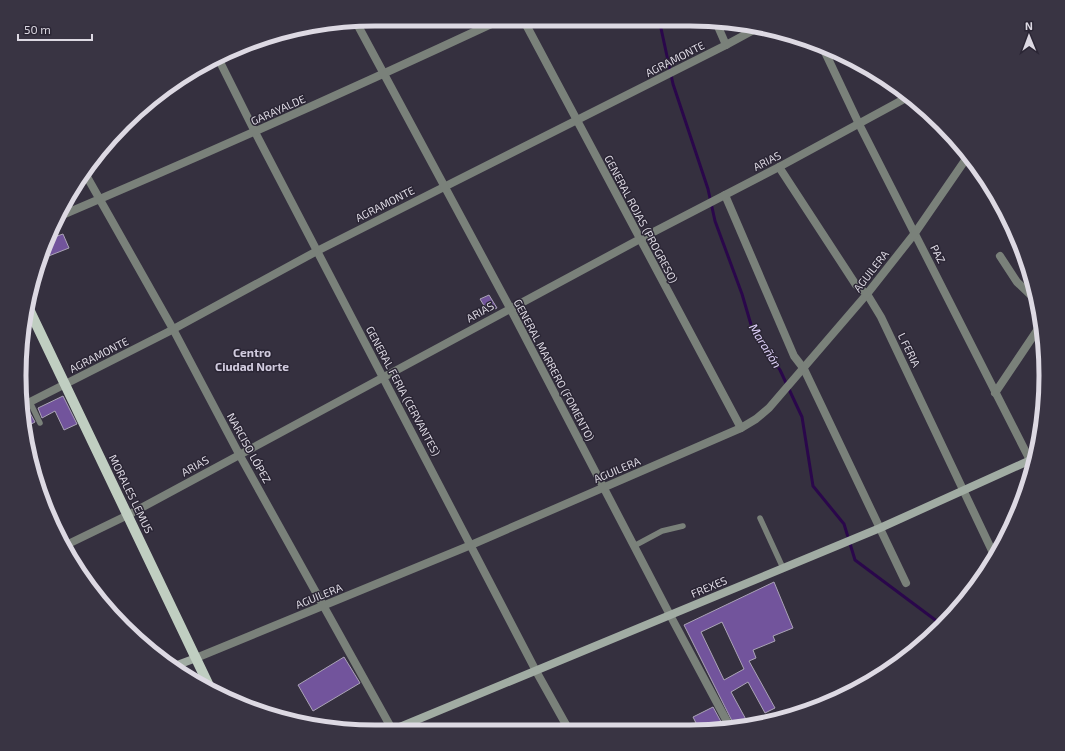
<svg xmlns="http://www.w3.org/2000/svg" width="1065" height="751" font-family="'Exo 2',sans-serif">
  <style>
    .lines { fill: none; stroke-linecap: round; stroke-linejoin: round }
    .stream { stroke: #2a074b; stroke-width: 3 }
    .building { fill: #72549c; stroke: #aba4b7; fill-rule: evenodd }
    .service { stroke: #7a817a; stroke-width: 5.5 }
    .minor { stroke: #7a817a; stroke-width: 8 }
    .tertiary { stroke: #7a817a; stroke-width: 8 }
    .secondary { stroke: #a1aca3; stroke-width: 8 }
    .primary { stroke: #c0cec1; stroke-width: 10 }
    .labels { text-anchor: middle; stroke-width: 3; stroke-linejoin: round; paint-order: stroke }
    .street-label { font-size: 11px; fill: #ddd9e3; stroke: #2b2635 }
    .water-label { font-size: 12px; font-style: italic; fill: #e1d3fc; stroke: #2b2635 }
    .neighbourhood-label { font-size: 12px; font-weight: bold; fill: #d2ccdf; stroke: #2b2635 }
    .rim { fill: none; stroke: #ddd9e3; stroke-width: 5 }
  </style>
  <rect width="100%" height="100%" fill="#35303f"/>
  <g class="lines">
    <!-- stream -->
    <path class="stream" d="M659 19 673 84 708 189 715 221 742 294 752 328 780 370 802 417 813 486 844 524 855 560 942 625"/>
  </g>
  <!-- building -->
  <g class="building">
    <path d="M63 234 69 248 41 259 46 240Z"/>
    <path d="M489 295 497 308 488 312 480 299Z"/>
    <path d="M63 396 77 424 64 430 55 411 42 418 38 408Z"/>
    <path d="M29 411 35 422 24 428 22 414Z"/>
    <path d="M774 582 793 628 773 636 775 641 753 650 756 658 749 661 775 708 765 713 748 682 731 692 749 725 736 729 684 625ZM722 622 744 669 724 680 701 632Z"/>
    <path d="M344 657 360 683 313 711 298 685Z"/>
    <path d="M713 707 725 729H699L693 717Z"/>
  </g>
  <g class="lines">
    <!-- service -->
    <g class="service">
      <path d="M30 402 40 423"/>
      <path d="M760 518 783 568"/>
      <path d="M634 546 662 531 683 526"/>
    </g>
    <!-- minor -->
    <g class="minor">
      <path d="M523 19 741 428"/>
      <path d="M716 22 726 45"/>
      <path d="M824 50 859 124 1034 468"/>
      <path d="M219 60 255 132 536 671 569 730"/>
      <path d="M779 167 856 285 867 294 881 317 995 557"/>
      <path d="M86 175 173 329 239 454 393 731"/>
      <path d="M725 195 794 356 804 369 906 583"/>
      <path d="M60 216C209 153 356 87 502 19"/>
      <path d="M1000 256 1017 282 1037 301"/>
      <path d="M995 393 1042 323"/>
      <path d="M22 406 168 332 317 251 726 45 761 26"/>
    </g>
    <!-- tertiary -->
    <g class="tertiary">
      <path d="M356 22 510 308 670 615 731 729"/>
      <path d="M64 546 128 515 640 239 779 167 906 98"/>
      <path d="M196 658 471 545 741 428 756 419 769 408 867 294 915 233 968 156"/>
    </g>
    <!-- secondary -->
    <g class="secondary">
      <path d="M172 667 196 658"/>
      <path d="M832 700 870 680"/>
      <path d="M390 731 880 528 1035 458"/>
    </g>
    <!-- primary -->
    <path class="primary" d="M28 307 212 692"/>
  </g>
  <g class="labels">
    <!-- street labels -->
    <g class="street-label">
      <text transform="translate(675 59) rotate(-27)" y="4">AGRAMONTE</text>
      <text transform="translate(278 110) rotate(-24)" y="4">GARAYALDE</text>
      <text transform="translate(767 161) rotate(-27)" y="4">ARIAS</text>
      <text transform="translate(385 204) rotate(-27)" y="4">AGRAMONTE</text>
      <text transform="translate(641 219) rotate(62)" y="4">GENERAL ROJAS (PROGRESO)</text>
      <text transform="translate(938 254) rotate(63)" y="4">PAZ</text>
      <text transform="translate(871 271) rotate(-52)" y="4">AGUILERA</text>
      <text transform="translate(480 312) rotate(-29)" y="4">ARIAS</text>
      <text transform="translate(909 350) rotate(64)" y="4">L FERIA</text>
      <text transform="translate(99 355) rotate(-27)" y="4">AGRAMONTE</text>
      <text transform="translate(554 370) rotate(62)" y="4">GENERAL MARRERO (FOMENTO)</text>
      <text transform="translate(403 391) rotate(62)" y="4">GENERAL FERIA (CERVANTES)</text>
      <text transform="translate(249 448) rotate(61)" y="4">NARCISO LÓPEZ</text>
      <text transform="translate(195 466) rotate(-29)" y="4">ARIAS</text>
      <text transform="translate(617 470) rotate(-23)" y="4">AGUILERA</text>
      <text transform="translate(131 494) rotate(64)" y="4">MORALES LEMUS</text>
      <text transform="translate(709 587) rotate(-23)" y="4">FREXES</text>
      <text transform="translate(319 596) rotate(-22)" y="4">AGUILERA</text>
    </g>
    <!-- water labels -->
    <g class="water-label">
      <text transform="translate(765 346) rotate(58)" y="4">Marañón</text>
    </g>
    <!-- neighbourhood labels -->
    <g class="neighbourhood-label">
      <text x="252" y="357">Centro<tspan x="252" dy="14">Ciudad Norte</tspan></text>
    </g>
  </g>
  <!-- crop -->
  <path d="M0 0H1065V751H0ZM375 26H690A349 349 0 0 1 1039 375V376A349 349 0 0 1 690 725H375A349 349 0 0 1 26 376V375A349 349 0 0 1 375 26Z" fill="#393443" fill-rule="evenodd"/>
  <path class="rim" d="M375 26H690A349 349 0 0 1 1039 375V376A349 349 0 0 1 690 725H375A349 349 0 0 1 26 376V375A349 349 0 0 1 375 26Z"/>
  <!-- north arrow -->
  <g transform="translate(1029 36) rotate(359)" stroke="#2b2635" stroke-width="3" paint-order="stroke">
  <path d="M0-3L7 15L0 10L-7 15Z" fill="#ddd9e3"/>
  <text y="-6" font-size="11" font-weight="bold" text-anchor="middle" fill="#ddd9e3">N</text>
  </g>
  <!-- scale -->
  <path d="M18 34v6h74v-6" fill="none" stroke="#ddd9e3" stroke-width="2"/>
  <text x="24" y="34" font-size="12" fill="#ddd9e3" stroke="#2b2635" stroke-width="3" paint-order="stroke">50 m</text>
</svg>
